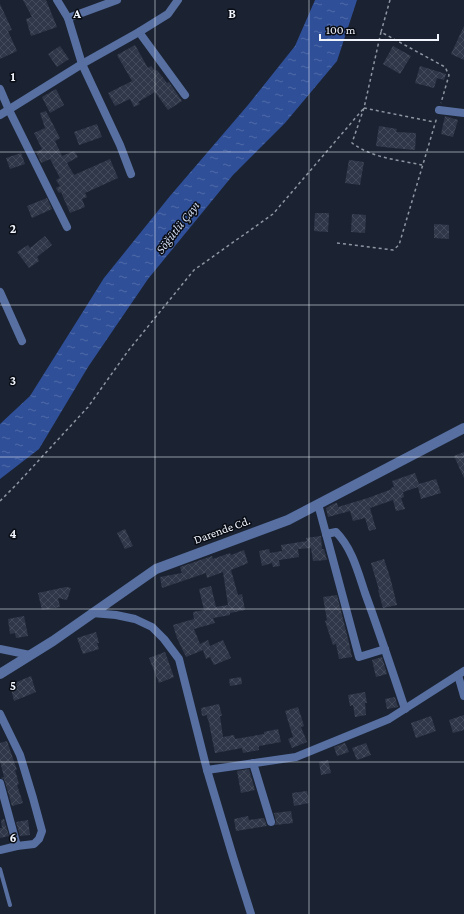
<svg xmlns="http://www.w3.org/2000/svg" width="464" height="914" font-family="'Crimson Pro',serif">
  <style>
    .water { fill: url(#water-ripples) }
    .building { fill: url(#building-cross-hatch) }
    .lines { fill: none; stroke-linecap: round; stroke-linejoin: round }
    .path { stroke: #8f95a1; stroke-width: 1.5; stroke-dasharray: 3 3; stroke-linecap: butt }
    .service { stroke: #576fa1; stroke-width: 4 }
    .minor { stroke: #576fa1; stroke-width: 8 }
    .tertiary { stroke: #576fa1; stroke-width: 10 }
    .grid { fill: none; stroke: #f1f5fe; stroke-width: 1; stroke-opacity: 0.55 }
    .labels { text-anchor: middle; stroke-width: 3; stroke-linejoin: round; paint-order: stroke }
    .street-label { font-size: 12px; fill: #f1f5fe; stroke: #090c13 }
    .water-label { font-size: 13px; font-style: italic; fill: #cbd6eb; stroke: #090c13 }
    .grid-label { font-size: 13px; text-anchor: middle; font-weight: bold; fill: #f1f5fe; stroke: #090c13; stroke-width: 3; stroke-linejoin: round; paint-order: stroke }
  </style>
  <defs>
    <pattern id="water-ripples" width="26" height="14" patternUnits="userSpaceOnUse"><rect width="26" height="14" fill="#2f4f98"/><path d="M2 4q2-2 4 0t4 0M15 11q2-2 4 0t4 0" fill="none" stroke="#4e69a7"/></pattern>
    <pattern id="building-cross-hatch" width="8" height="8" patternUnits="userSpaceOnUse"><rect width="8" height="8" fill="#2f3749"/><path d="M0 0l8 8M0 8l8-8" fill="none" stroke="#434b5b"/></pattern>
  </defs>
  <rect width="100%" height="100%" fill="#1b2333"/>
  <!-- water -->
  <path class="water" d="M315 0H357L337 61 285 123 233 175 148 279 88 367 39 449 0 479V424L30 396 104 278 170 196 248 105 295 46Z"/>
  <!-- building -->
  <g class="building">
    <path d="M23 0H46L57 27 31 36 26 19 32 17Z"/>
    <path d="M0 4 12 30 8 31 17 51 0 59Z"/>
    <path d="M464 26V60L451 54Z"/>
    <path d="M135 45 148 68 151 66 155 71 157 70 167 83 169 82 182 101 168 110 155 92 138 102 140 104 134 107 130 99 115 106 108 93 132 81 117 55Z"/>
    <path d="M60 46 69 59 57 67 48 54Z"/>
    <path d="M393 46 411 56 400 74 383 64Z"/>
    <path d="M420 66 446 74 444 80 437 78 434 88 415 83Z"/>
    <path d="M56 89 64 105 50 113 42 97Z"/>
    <path d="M46 111 60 138 55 141 62 156 74 151 78 157 67 163 74 175 110 159 118 178 85 193 87 197 82 199 85 207 70 213 61 192 59 193 56 188 60 186 56 180 60 178 50 159 41 163 36 152 42 149 34 133 45 128 40 113Z"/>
    <path d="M445 116 458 120 453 137 441 134Z"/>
    <path d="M97 124 102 137 79 145 74 132Z"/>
    <path d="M379 126 397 129 396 132 416 133 415 150 393 148 376 146Z"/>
    <path d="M21 153 25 164 10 169 6 158Z"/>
    <path d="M349 160 364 162 360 185 345 183Z"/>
    <path d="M47 198 52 209 32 218 27 206Z"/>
    <path d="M315 213H329L328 232 314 231Z"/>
    <path d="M352 214 366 215 365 233 351 232Z"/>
    <path d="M434 224 449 225V239L434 238Z"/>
    <path d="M45 236 52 245 37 257 39 261 29 268 17 252 28 245 30 248Z"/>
    <path d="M464 452V478L454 456Z"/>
    <path d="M415 473 419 484 436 479 441 493 421 499 418 487 403 492 404 497 401 498 405 509 396 511 393 500 370 508 376 529 369 531 365 518 353 521 350 511 328 517 326 508 333 504 337 503 338 507 368 498 392 489 391 488 394 487 392 481Z"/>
    <path d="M125 529 133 546 125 549 117 533Z"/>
    <path d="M321 536 322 549H324L327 560 313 561 311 548 298 549 299 557 279 560 280 566 273 567 272 563 262 566 259 551 269 549 270 553 282 551 281 545 307 541 306 538Z"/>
    <path d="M244 550 248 563 231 570 238 595 242 594 245 610 230 613V615L213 618 215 623 194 629 200 644 208 640 210 646 223 640 231 658 214 665 210 657 206 659 203 650 186 657 177 638 173 625 194 619 193 612 204 610 199 589 211 586 216 607 228 605 223 572 207 578 206 573 162 588 160 577 182 573 180 567 212 556 213 559 230 553 231 555Z"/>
    <path d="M384 559 390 577 397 605 383 608 378 590H379L371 563Z"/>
    <path d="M66 587 71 588 67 600 58 598 60 607 42 610 38 593Z"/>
    <path d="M337 595 349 643 352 657 339 659 336 644 333 645 325 621 327 620 323 597Z"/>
    <path d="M24 616 28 636 16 638 15 633 10 634 8 619Z"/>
    <path d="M96 632 99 643H97L99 649 83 654 77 638Z"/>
    <path d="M165 652 174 677 159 683 149 658Z"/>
    <path d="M382 657 387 674 376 677 372 660Z"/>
    <path d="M31 676 36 692 14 701 10 685Z"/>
    <path d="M241 677 242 684 230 686 229 679Z"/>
    <path d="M365 692 367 703H365L366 715 355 717 353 705 350 706 348 695Z"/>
    <path d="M395 697 398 707 387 709 385 699Z"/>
    <path d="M219 704 222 716H220L223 737 234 735 235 739 264 734V732L278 729 281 742 259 746V750L243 753 242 748 215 753 208 718 207 719V715L202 716 201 708Z"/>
    <path d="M298 707 304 726 301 727 307 742 292 748 288 739 293 737 285 711Z"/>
    <path d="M464 715V730L453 733 449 720Z"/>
    <path d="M431 716 436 731 416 738 411 723Z"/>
    <path d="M7 741 17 770H15L19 784 17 785 23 803 12 806 5 782 4 779 1 778 4 777 0 761V743Z"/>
    <path d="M345 743 349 752 337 756 334 747Z"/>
    <path d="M366 743 371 755 357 760 352 748Z"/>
    <path d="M328 760 331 773 321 775 319 762Z"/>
    <path d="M249 769 255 790 241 793 237 771Z"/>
    <path d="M307 791 309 803 294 806 292 793Z"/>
    <path d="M291 811 293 823 275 825 276 821 274 813Z"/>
    <path d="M248 816 249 820 264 818 267 826 236 831 234 819Z"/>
    <path d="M4 819 9 836 0 838V828H2L1 820Z"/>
    <path d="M28 820 30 835 20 836 16 822Z"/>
  </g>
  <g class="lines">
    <!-- path -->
    <g class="path">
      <path d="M390 0 381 32 445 67 449 75 441 103"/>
      <path d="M381 32 364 108 352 143C372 158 399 160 422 165"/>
      <path d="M364 108 434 122"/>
      <path d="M337 243 393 250 399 245 437 117"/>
      <path d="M0 501 16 485 88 407 128 351 194 270 273 214 364 108"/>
    </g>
    <!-- service -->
    <path class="service" d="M0 869 10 905"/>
    <!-- minor -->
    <g class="minor">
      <path d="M57 0 68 18 82 64 120 145 131 174"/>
      <path d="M68 18 117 0"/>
      <path d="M139 32 185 95"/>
      <path d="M0 89 9 110 67 227"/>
      <path d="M439 110 464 113"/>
      <path d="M0 115 82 64 139 32 168 14 178 0"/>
      <path d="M0 292 22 341"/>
      <path d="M318 504 359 657 385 649"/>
      <path d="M326 534 336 532C352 548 358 572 365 593 379 631 392 670 405 709"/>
      <path d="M92 613 116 615 135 619 152 627 164 639 179 659 207 770 233 857 251 914"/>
      <path d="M0 649 30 655"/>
      <path d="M458 675 464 696"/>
      <path d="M0 714 20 755 33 798 42 831 39 839 34 844 17 846"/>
      <path d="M253 763 271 822"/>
      <path d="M207 770 296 757 389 719 464 671"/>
      <path d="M0 783 17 846 0 850"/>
    </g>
    <!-- tertiary -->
    <path class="tertiary" d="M0 674 53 641 156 569 288 520 464 428"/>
  </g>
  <!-- grid -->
  <path class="grid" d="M155 0V914M309 0V914M0 152H464M0 305H464M0 457H464M0 609H464M0 762H464"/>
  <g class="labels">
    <!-- street labels -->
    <g class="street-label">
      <text transform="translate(222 530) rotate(-20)" y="4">Darende Cd.</text>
    </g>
    <!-- water labels -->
    <g class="water-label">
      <text transform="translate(177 227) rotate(-52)" y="5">Söğütlü Çayı</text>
    </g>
  </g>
  <g class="grid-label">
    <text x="77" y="18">A</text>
    <text x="232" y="18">B</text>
    <text x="13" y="81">1</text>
    <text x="13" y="233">2</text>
    <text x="13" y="385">3</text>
    <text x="13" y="538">4</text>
    <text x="13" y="690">5</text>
    <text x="13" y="842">6</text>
  </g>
  <!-- scale -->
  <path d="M320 34v6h118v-6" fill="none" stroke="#f1f5fe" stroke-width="2"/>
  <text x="326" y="34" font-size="12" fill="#f1f5fe" stroke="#090c13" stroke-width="3" paint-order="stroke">100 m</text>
</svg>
